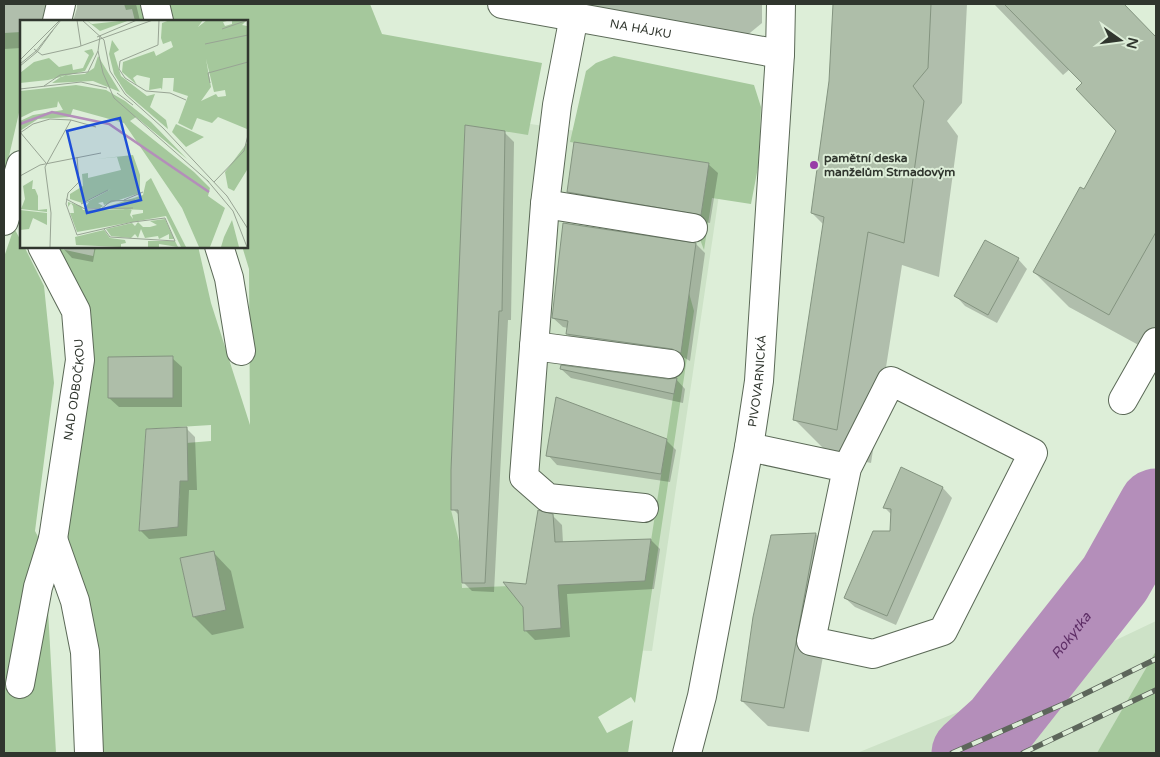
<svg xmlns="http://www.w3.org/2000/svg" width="1160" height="757" font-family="'Varela Round',sans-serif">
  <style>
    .built { fill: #cde2c7 }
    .green { fill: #a5c89c; fill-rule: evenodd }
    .shadow { fill: #0003 }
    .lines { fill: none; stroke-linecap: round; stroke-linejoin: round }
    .river { stroke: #b48eba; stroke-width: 75 }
    .building { fill: #aebea9; stroke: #849480 }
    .minor-casing { stroke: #5b6957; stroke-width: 30 }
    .minor { stroke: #fff; stroke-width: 28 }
    .rail-casing { stroke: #5d665b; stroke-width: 5.5 }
    .rail { stroke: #ddeed8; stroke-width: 4; stroke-dasharray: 11; stroke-linecap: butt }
    .poi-dot { fill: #983da7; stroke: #ddeed8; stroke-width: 2 }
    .labels { text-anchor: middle; stroke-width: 4; stroke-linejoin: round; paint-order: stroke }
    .street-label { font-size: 12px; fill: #30362e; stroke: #ddeed8 }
    .poi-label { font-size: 12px; font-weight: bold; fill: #30362e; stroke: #ddeed8; text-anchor: start }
    .water-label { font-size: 14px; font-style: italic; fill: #5e2e66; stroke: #ddeed8 }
    .inset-river { fill: none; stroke: #b48eba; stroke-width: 2.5 }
    .inset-road { fill: none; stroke: #98a494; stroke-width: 1 }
    .view { fill: #1d4ed8; fill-opacity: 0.15; stroke: #1d4ed8; stroke-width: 2.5 }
    .inset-edge { fill: none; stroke: #30362e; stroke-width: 2.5 }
  </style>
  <rect width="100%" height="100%" fill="#ddeed8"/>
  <!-- built -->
  <g class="built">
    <path d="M452 112 725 154 652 651 436 642Z"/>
    <path d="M1156 621V728L1105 753H857L1000 695Z"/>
  </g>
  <!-- green -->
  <g class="green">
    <path d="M124 4H140L144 21H135L132 9 126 10Z"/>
    <path d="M165 4H370L382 34 542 63 528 135 465 125 451 510 460 545 462 588 645 580 689 293 694 311 635 703 631 697 598 717 607 733 633 720 628 753H95L59 544 89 362 47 246 93 256 95 246H198L211 303 250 425 249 269 242 246H246V21H170ZM108 357H173V398H108ZM211 425V441L186 443 188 480 180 481V498H177L163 528 139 530 146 429ZM180 558 226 610 193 617Z"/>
    <path d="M21 32V104L4 178V33Z"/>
    <path d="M614 56 754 85 761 107 759 162 751 204 712 198 704 250 698 234 709 163 570 142 586 71 596 63Z"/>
    <path d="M14 228 21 241V246H24L44 286 54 383 35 531 54 567 47 592 56 753H4V257Z"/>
    <path d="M1156 651V753H1097Z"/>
  </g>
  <!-- shadow -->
  <g class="shadow">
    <path d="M4 4H136L140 21H73L77 8V4H73L60 21H21V48L4 49Z"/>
    <path d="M522 4H762V23L745 37Z"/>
    <path d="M834 4H967L962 103 947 121 958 136 939 277 902 265 871 463 829 454 794 419 824 225 812 213 831 81Z"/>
    <path d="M994 4H1124L1156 38V327L1144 348 1069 307 1034 272 1084 191 1117 131 1083 83 1070 69 1063 75Z"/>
    <path d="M504 132 514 142 511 320H508L494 592 472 591 463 582 460 516 453 509Z"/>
    <path d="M708 164 718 173 710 223 578 201 569 191Z"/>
    <path d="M564 224 696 244 705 253 690 361 683 357 576 343 567 334 568 328 563 327 553 318Z"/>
    <path d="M61 246H96L93 262 72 258Z"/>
    <path d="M1018 259 1027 269 997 323 965 306 956 296Z"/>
    <path d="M172 358 182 367V407H119L109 398Z"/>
    <path d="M561 369 668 381 676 379 685 389 683 403 571 378Z"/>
    <path d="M186 428 195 437 197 490H189L187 536 149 539 140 530Z"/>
    <path d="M666 440 676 450 670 482 557 465 548 455Z"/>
    <path d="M901 468 943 488 952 498 896 625 855 607 845 598 891 532 892 515 884 507Z"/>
    <path d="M552 515 562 525 563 543 651 540 660 549 654 589 567 594 570 637 535 640 525 630 527 586Z"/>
    <path d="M816 534 841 560 809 732 768 726 742 701Z"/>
    <path d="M213 552 231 571 244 628 212 635 194 617Z"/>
  </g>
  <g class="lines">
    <!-- river -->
    <path class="river" id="s1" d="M969 753 1000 725 1115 579 1156 506"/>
  </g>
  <!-- building -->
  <g class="building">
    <path d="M833 4H931L928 68 913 86 924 101 904 243 868 232 837 430 793 420 824 217 811 213 829 81Z"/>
    <path d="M1004 4H1124L1156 37V232L1109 315 1033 272 1080 187 1084 189 1116 131 1076 89 1082 83Z"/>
    <path d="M465 125 505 131 502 311H499L485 583H462L458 510H451V470Z"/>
    <path d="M574 142 709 163 701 215 567 192Z"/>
    <path d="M563 223 696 243 681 353 672 349 566 334 568 321 552 318Z"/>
    <path d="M985 240 1019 258 988 315 954 296Z"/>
    <path d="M173 356V398H108V357Z"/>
    <path d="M561 365 668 379 677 378 674 394 560 369Z"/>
    <path d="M556 397 667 439 661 474 546 456Z"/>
    <path d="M187 427 188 481H180L178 527 139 531 146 429Z"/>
    <path d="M901 467 943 487 887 616 844 598 873 531H890L891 509 883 508Z"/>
    <path d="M538 510 553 514 555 542 651 539 645 581 558 585 561 628 524 631 523 607 503 582 526 584Z"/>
    <path d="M816 533 784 708 741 701 753 617 771 535Z"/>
    <path d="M214 551 226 610 193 617 180 558Z"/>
  </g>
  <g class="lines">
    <defs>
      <g id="minor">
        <path d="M155 4 159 21"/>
        <path id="s2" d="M502 4 780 54"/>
        <path d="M574 16 557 105 545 204 524 477 548 498 644 508"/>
        <path d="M57 21 61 4"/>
        <path d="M545 204 693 228"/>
        <path d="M4 221 21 165"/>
        <path d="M219 246 229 278 241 351"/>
        <path d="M534 346 670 364"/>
        <path d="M1123 400 1156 342"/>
        <path d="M749 447 847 468 811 641 873 654 943 631 1033 453 891 381 847 468"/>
        <path d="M53 539 75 601 85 652 89 753"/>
        <path id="s3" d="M20 684 38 587 53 539 80 360 76 311 42 246"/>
        <path id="s4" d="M687 753 702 696 749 447 759 381 780 54 781 4"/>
      </g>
    </defs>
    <!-- minor casing -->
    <use href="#minor" class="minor-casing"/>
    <!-- minor -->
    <use href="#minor" class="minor"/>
    <defs>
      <g id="rail">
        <path d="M952 753 1068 702 1156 659"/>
        <path d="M1023 753 1156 690"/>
      </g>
    </defs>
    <!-- rail casing -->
    <use href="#rail" class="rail-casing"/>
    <!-- rail -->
    <use href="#rail" class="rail"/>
  </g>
  <!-- markers -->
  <circle class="poi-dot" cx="814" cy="165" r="5"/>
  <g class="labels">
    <!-- street labels -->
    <g class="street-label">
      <text dy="4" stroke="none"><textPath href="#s2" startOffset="141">NA HÁJKU</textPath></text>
      <text dy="4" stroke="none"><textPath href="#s4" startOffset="379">PIVOVARNICKÁ</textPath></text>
      <text dy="4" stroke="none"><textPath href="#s3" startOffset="300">NAD ODBOČKOU</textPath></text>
    </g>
    <!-- poi labels -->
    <g class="poi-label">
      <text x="824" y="162">pamětní deska<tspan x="824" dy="14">manželům Strnadovým</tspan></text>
    </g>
    <!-- water labels -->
    <g class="water-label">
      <text dy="5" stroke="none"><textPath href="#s1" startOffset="156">Rokytka</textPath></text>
    </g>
  </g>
  <!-- overview -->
  <g transform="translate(20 20)">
    <rect width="228" height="228" fill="#ddeed8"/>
    <path d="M66 0 72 4 110 0 80 11ZM150 0H183L178 7 187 0H211L203 2 205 6 212 4V0H227L222 5 227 6V109L198 97 192 103 177 98 172 110 158 103 168 76 153 71 154 58H143L142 70 141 68 129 70 130 58 117 55 113 58 117 65 102 52 103 42 134 31 136 36 153 27 151 21 143 24 141 18 142 3ZM186 39 194 72 205 70 206 76 198 77 196 74 181 81 191 67ZM92 20 99 30 94 33 101 56 127 76 135 74 130 87 146 100 148 109 106 73 94 54 89 34ZM72 29 74 34 65 51 28 60 0 63V53L14 42 29 38 39 47 52 44 53 50 63 48 69 35 64 31ZM78 36 100 72 73 61 32 63 42 56 65 54 74 48ZM56 65 86 70 105 81 131 102 167 139 116 97 110 101 174 152 190 168 188 176 205 188 190 227H179L162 188 104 103 53 89 50 97 18 99 0 111V101L13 95 43 90 38 81 37 87 14 91 0 98V71ZM156 104 184 117 166 127 152 112ZM227 123V150L214 171 208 168 205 152ZM113 135 120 155V173L84 185 83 182 78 183 83 186 80 188H65L69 182 63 184 91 169 62 183 50 179V174L63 166 62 154 68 153V158L101 150 97 137 76 139ZM131 158 166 227H161L146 196 57 212 50 193H54L53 186 51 183 48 187V182L61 186 63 190 112 189 110 195 113 199 112 195 123 193V190L83 188 123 175 126 162ZM13 160 12 169H15L18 176V190L27 189V192L1 189 5 179 3 166ZM0 190 27 193V205L13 198 9 209 0 210ZM145 199 154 219H149V214L139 219 138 216 125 218 121 209 118 218 115 214 111 218 91 216 86 209 112 203 115 206 118 202 123 207H130L137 205 130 201ZM212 200 219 227H201L204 217ZM84 210 90 218 105 220 106 223 101 224V227L56 225 55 217ZM128 221H155L158 227 139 224V227H128Z" fill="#a5c89c" fill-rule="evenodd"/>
    <path class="inset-river" d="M0 104 32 92 89 104 189 172"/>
    <path class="inset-road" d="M57 0 61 26M62 0 84 20 90 51 105 74 143 108 207 176 228 209M139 0 138 25 100 41 99 49 105 58 126 71 150 73 166 80M202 9 228 0M80 16 78 31 83 53 94 78 189 162M77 17 117 0M185 24 228 15M14 29 22 35 58 27 133 0M0 40 40 0M0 44 16 31 41 0M0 46 17 32 33 10M190 63 188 53 228 42M24 66 40 55 68 52 78 31M0 69 61 62 87 68M97 73 113 85M0 112 26 143M0 113 13 104 30 99 51 100 76 107M57 137 59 162 48 173 46 184 57 215 113 202 145 198 155 221 90 217 84 209M0 156 20 145 81 133M187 160 213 191 227 227M194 162 224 131 228 115M46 179 65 189 113 188M104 180 123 172M61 184 88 170M81 189 91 181 115 180M30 227 31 193 25 147 51 100"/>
    <path class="view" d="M100 98 121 180 67 193 47 111Z"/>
    <rect width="228" height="228" class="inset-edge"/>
  </g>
  <!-- border -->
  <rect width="1160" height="757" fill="none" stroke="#30362e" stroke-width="10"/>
  <!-- north arrow -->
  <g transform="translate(1120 40) rotate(104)" stroke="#ddeed8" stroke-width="4" paint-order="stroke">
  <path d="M0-4L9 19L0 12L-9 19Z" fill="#30362e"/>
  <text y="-8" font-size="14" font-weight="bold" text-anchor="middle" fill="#30362e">N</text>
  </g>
</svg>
